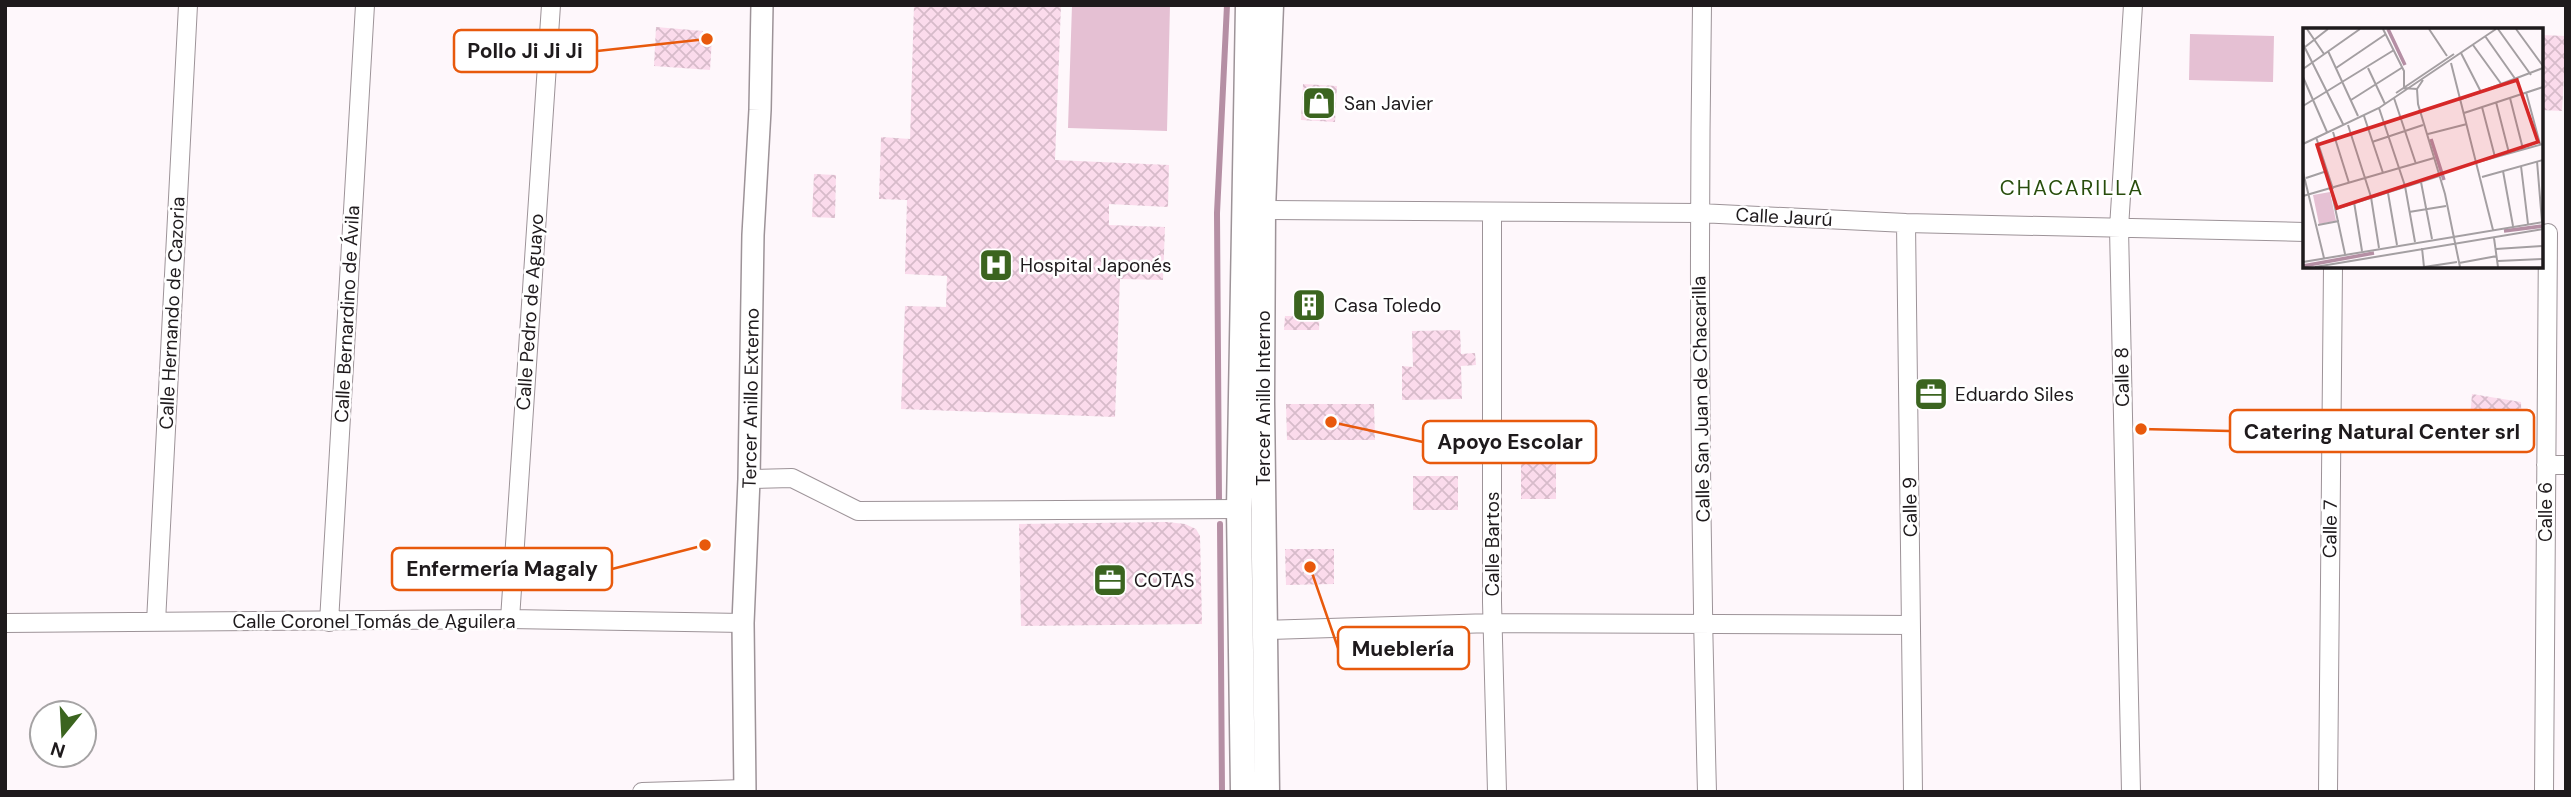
<svg xmlns="http://www.w3.org/2000/svg" width="2571" height="797" font-family="'DM Sans',sans-serif">
<style>
.green{fill:#e5c0d3}
.lines{fill:none;stroke-linecap:round;stroke-linejoin:round}
.stream{stroke:#b58fa4;stroke-width:6}
.building{fill:url(#building-cross-hatch)}
.minor-casing{stroke:#9d9398;stroke-width:20}
.tertiary-casing{stroke:#9d9398;stroke-width:24}
.secondary-casing{stroke:#9d9398;stroke-width:27}
.minor{stroke:#fff;stroke-width:18}
.tertiary{stroke:#fff;stroke-width:21}
.secondary{stroke:#fff;stroke-width:24}
.labels{text-anchor:middle;dominant-baseline:central;stroke-width:5;stroke-linejoin:round;paint-order:stroke}
.poi-label{font-size:19px;fill:#1e1a1c;stroke:#fff;text-anchor:start}
.street-label{font-size:19px;fill:#1e1a1c;stroke:#fff}
.neighbourhood-label{font-size:21px;letter-spacing:2px;fill:#284d0c;stroke:#fff}
.inset-river{fill:none;stroke:#b58fa4;stroke-width:3.5}
.inset-road{fill:none;stroke:#a49fa2;stroke-width:2}
.view{fill:#d62828;fill-opacity:0.15;stroke:#d62828;stroke-width:3.5}
.inset-edge{fill:none;stroke:#1e1a1c;stroke-width:3.5}
.leader{fill:none;stroke:#e8590c;stroke-width:2.5}
.callout-dot{fill:#e8590c;stroke:#fff;stroke-width:2.5}
.callout{fill:#fff;stroke:#e8590c;stroke-width:2.5}
.callout-label{font-size:21px;text-anchor:middle;font-weight:bold;fill:#1e1a1c}
</style>
<defs>
<pattern id="building-cross-hatch" width="8" height="8" patternUnits="userSpaceOnUse" patternTransform="scale(1.75)"><rect width="8" height="8" fill="#fbdbec"/><path d="M0 0l8 8M0 8l8-8" fill="none" stroke="#d7bbca"/></pattern>
</defs>
<rect width="100%" height="100%" fill="#fef7fb"/>
<path class="green" d="M 1072,5 L 1170,5 L 1167,131 L 1068,128 Z
M 2190,34 L 2274,36 L 2273,82 L 2189,80 Z"/>
<g class="lines">
<path class="stream" d="M 1219,499 L 1217,213 L 1227,5
M 1220,524 L 1222,792"/>
</g>
<path class="building" d="M 914,5 L 1061,5 L 1055,160 L 1169,165 L 1168,207 L 1109,204 L 1109,225 L 1165,227 L 1163,280 L 1120,279 L 1115,417 L 901,409 L 905,306 L 946,307 L 947,276 L 905,274 L 907,200 L 879,199 L 881,137 L 910,139 Z
M 656,27 L 703,31 L 702,34 L 710,35 L 712,38 L 710,70 L 654,66 Z
M 2541,35 L 2566,36 L 2562,111 L 2541,110 Z
M 1303,84 L 1337,86 L 1335,122 L 1301,120 Z
M 814,174 L 836,175 L 835,218 L 812,217 Z
M 1298,294 L 1320,295 L 1319,330 L 1284,330 L 1285,316 L 1298,316 Z
M 1460,330 L 1461,354 L 1475,353 L 1476,365 L 1461,366 L 1462,399 L 1402,400 L 1402,366 L 1413,367 L 1412,331 Z
M 2472,394 L 2521,402 L 2522,446 L 2468,442 Z
M 1286,404 L 1374,404 L 1375,440 L 1287,440 Z
M 1521,460 L 1556,460 L 1556,499 L 1521,499 Z
M 1413,476 L 1458,476 L 1458,510 L 1413,510 Z
M 1167,522 L 1185,524 L 1196,529 L 1200,536 L 1202,624 L 1021,626 L 1019,524 Z
M 1285,549 L 1334,549 L 1334,584 L 1286,585 Z"/>
<g class="lines">
<g class="minor-casing">
<path id="minor" d="M 1702,5 C 1698,267 1700,530 1707,792
M 1263,210 L 1699,213 L 1906,223 L 2305,232
M 1492,212 L 1492,602 L 1497,792
M 1906,223 L 1913,792
M 2546,465 L 2566,465
M 749,479 L 792,478 L 858,511 L 1239,509
M 510,619 L 551,5
M 156,622 L 188,5
M 329,622 L 365,5
M 5,623 L 510,619 L 743,623
M 1266,630 L 1492,623 L 1911,625
M 642,792 L 745,789
M 2131,792 L 2119,228 L 2133,5
M 2328,792 L 2333,266
M 2544,792 L 2548,233"/>
</g>
<g class="tertiary-casing">
<g id="tertiary">
<path id="s1" d="M 745,792 L 743,623 L 749,479 L 753,235 L 760,110 L 762,5"/>
</g>
</g>
<g class="secondary-casing">
<path id="secondary" d="M 1243,792 L 1239,509 L 1248,5
M 1267,792 L 1262,402 L 1263,210 L 1271,5"/>
</g>
<use href="#minor" class="minor"/>
<use href="#tertiary" class="tertiary"/>
<use href="#secondary" class="secondary"/>
</g>
<defs>
<g id="shop-square" transform="scale(1.75)"><rect x="-9" y="-9" width="18" height="18" rx="4" fill="#3b641f" stroke="#fff"/><path d="M-5-2.5h2.3a2.7 3.5 0 0 1 5.4 0H5L5.5 6h-11ZM-1.5-2.5h3a1.5 2.3 0 0 0-3 0Z" fill="#fff"/></g>
<g id="hospital-square" transform="scale(1.75)"><rect x="-9" y="-9" width="18" height="18" rx="4" fill="#3b641f" stroke="#fff"/><path d="M-5-5h3v3.5h4V-5h3V5h-3V1.5h-4V5h-3Z" fill="#fff"/></g>
<g id="building-square" transform="scale(1.75)"><rect x="-9" y="-9" width="18" height="18" rx="4" fill="#3b641f" stroke="#fff"/><path d="M-4-6H4V6H1V3H-1V6H-4ZM-2.5-4.3h1.7v1.8h-1.7ZM.8-4.3h1.7v1.8H.8ZM-2.5-1h1.7V.8h-1.7ZM.8-1h1.7V.8H.8Z" fill="#fff"/></g>
<g id="office-square" transform="scale(1.75)"><rect x="-9" y="-9" width="18" height="18" rx="4" fill="#3b641f" stroke="#fff"/><path d="M-6-3h4V-5.5h4V-3h4V5H-6ZM-1-4.5V-3h2v-1.5ZM-6 0V1H6V0Z" fill="#fff"/></g>
</defs>
<g fill-rule="evenodd">
<use href="#shop-square" x="1319" y="103"/>
<use href="#hospital-square" x="996" y="265"/>
<use href="#building-square" x="1309" y="305"/>
<use href="#office-square" x="1931" y="394"/>
<use href="#office-square" x="1110" y="580"/>
</g>
<g class="labels">
<g class="poi-label">
<text x="1344" y="103">San Javier</text>
<text x="1020" y="265">Hospital Japonés</text>
<text x="1334" y="305">Casa Toledo</text>
<text x="1955" y="394">Eduardo Siles</text>
<text x="1134" y="580">COTAS</text>
</g>
<g class="street-label">
<text transform="translate(1784 217) rotate(3)">Calle Jaurú</text>
<text transform="translate(530 312) rotate(-86)">Calle Pedro de Aguayo</text>
<text transform="translate(172 313) rotate(-87)">Calle Hernando de Cazoria</text>
<text transform="translate(347 314) rotate(-87)">Calle Bernardino de Ávila</text>
<text transform="translate(2122 377) rotate(-91)">Calle 8</text>
<text stroke="none"><textPath href="#s1" startOffset="394">Tercer Anillo Externo</textPath></text>
<text transform="translate(1263 398) rotate(-90)">Tercer Anillo Interno</text>
<text transform="translate(1701 399) rotate(-91)">Calle San Juan de Chacarilla</text>
<text transform="translate(1910 507) rotate(-91)">Calle 9</text>
<text transform="translate(2545 512) rotate(-90)">Calle 6</text>
<text transform="translate(2330 529) rotate(-89)">Calle 7</text>
<text transform="translate(1492 544) rotate(-90)">Calle Bartos</text>
<text x="374" y="621">Calle Coronel Tomás de Aguilera</text>
</g>
<g class="neighbourhood-label">
<text x="2072" y="188">CHACARILLA</text>
</g>
</g>
<g transform="translate(2303 28)">
<rect width="240" height="240" fill="#fef7fb"/>
<path d="M 27,164 L 33,193 L 16,196 L 10,167 Z" fill="#e5c0d3"/>
<path class="inset-river" d="M 85,1 L 102,37M 128,111 L 141,152M 201,203 L 240,198M 0,238 L 71,225"/>
<path class="inset-road" d="M 4,1 L 21,26M 80,1 L 101,43 L 101,60 L 114,61M 126,1 L 144,28M 195,1 L 228,47M 213,1 L 240,38M 182,8 L 213,52M 0,16 L 40,96M 170,17 L 199,57M 2,19 L 25,1M 25,23 L 55,88M 158,25 L 178,64M 148,35 L 190,202M 33,40 L 83,6M 65,40 L 82,76M 0,41 L 57,1M 0,49 L 24,104M 120,52 L 114,61 L 115,76 L 142,166 L 157,239M 223,64 L 237,116M 93,65 L 151,26M 91,70 L 113,136M 207,70 L 220,121M 48,72 L 100,39M 156,72 L 240,40M 193,74 L 206,125M 0,78 L 91,22M 179,79 L 192,129M 76,80 L 102,158 L 112,214M 161,85 L 240,59M 61,88 L 80,145M 45,97 L 68,169 L 76,220M 30,104 L 46,155M 125,106 L 164,96M 13,109 L 30,161M 69,114 L 120,97M 0,116 L 76,80 L 193,1M 234,133 L 239,194M 175,134 L 240,116M 218,138 L 225,196M 200,143 L 210,198M 0,144 L 21,230M 179,149 L 240,132M 3,150 L 24,143M 118,154 L 129,211M 28,161 L 42,226M 85,165 L 94,217M 0,168 L 131,130M 51,174 L 59,223M 33,181 L 136,148M 106,184 L 143,178M 15,197 L 36,193M 191,210 L 195,239M 119,220 L 121,239 L 154,234M 193,221 L 240,218M 195,233 L 240,231M 0,234 L 240,194M 156,235 L 194,228M 12,239 L 240,201"/>
<path class="view" d="M 214,52 L 235,114 L 34,180 L 14,117 Z"/>
<rect width="240" height="240" class="inset-edge"/>
</g>
<path class="leader" d="M707 39L597 51M2141 429L2230 431M1331 422L1423 442M705 545L612 569M1310 567L1338 648"/>
<g class="callout-dot">
<circle cx="707" cy="39" r="7"/>
<circle cx="2141" cy="429" r="7"/>
<circle cx="1331" cy="422" r="7"/>
<circle cx="705" cy="545" r="7"/>
<circle cx="1310" cy="567" r="7"/>
</g>
<g class="callout">
<rect x="454" y="30" width="143" height="42" rx="7"/>
<rect x="2230" y="410" width="304" height="42" rx="7"/>
<rect x="1423" y="421" width="173" height="42" rx="7"/>
<rect x="392" y="548" width="220" height="42" rx="7"/>
<rect x="1338" y="627" width="131" height="42" rx="7"/>
</g>
<g class="callout-label">
<text x="525" y="58">Pollo Ji Ji Ji</text>
<text x="2382" y="439">Catering Natural Center srl</text>
<text x="1510" y="449">Apoyo Escolar</text>
<text x="502" y="576">Enfermería Magaly</text>
<text x="1403" y="656">Mueblería</text>
</g>
<rect width="2571" height="797" fill="none" stroke="#1e1a1c" stroke-width="14"/>
<g transform="translate(63 734) rotate(198)"><circle r="33" fill="#ffffff" stroke="#a5a3a4" stroke-width="2"/>
<path d="M0-5L12 26L0 18L-12 26Z" fill="#3b641f"/>
<text y="-10" font-size="19" font-weight="bold" text-anchor="middle" fill="#1e1a1c">N</text>
</g>
</svg>
